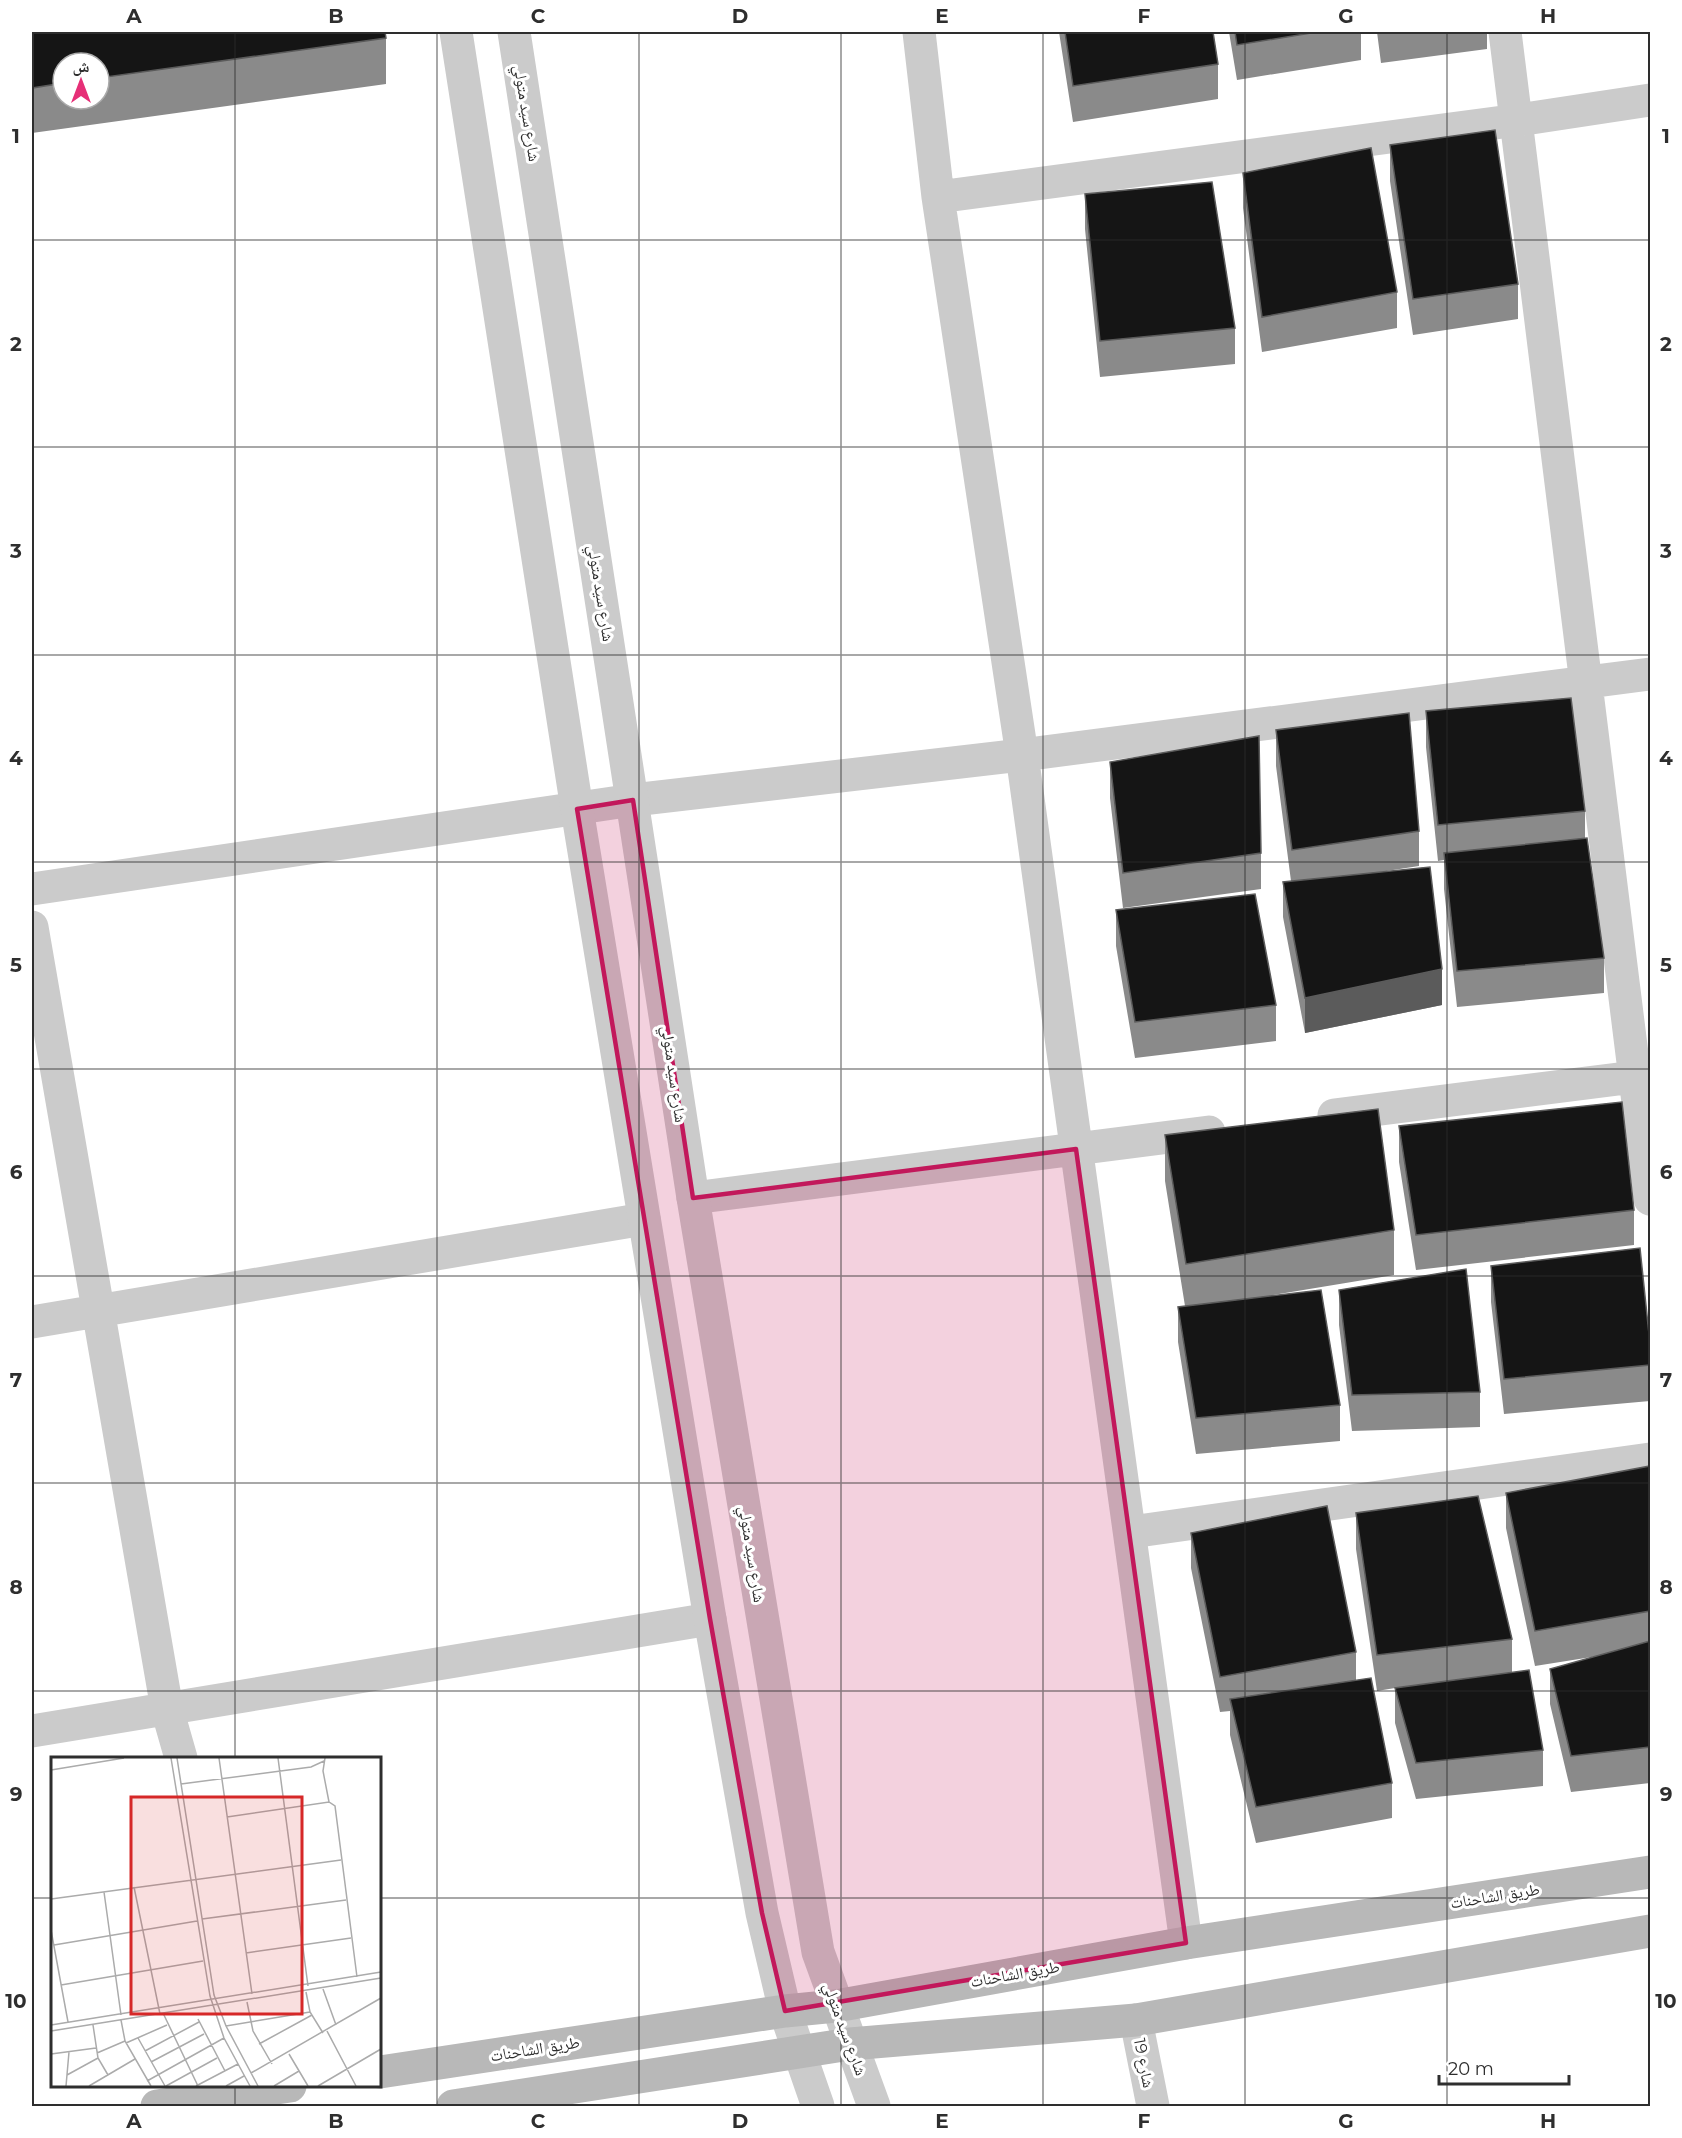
<svg xmlns="http://www.w3.org/2000/svg" width="1682" height="2138" font-family="Montserrat,'Noto Naskh Arabic',sans-serif">
<style>
.lines{fill:none;stroke-linecap:round;stroke-linejoin:round}
.minor{stroke:#cbcbcb;stroke-width:33}
.tertiary{stroke:#cbcbcb;stroke-width:33}
.secondary{stroke:#b8b8b8;stroke-width:33}
.wall{fill:#8a8a8a;fill-rule:evenodd}
.shaded-wall{fill:#5b5b5b}
.building{fill:#151515;stroke:#5b5b5b;stroke-width:1.5}
.marked{fill:#c2185b;fill-opacity:0.2;stroke:#c2185b;stroke-width:4.5;stroke-linejoin:round}
.grid{fill:none;stroke:#2e2e2e;stroke-width:1.5;stroke-opacity:0.55}
.labels{text-anchor:middle;dominant-baseline:central;stroke-width:6;stroke-linejoin:round;paint-order:stroke}
.street-label{font-size:16px;fill:#2e2e2e;stroke:#fff}
.inset-road{fill:none;stroke:#ababab;stroke-width:1.5}
.view{fill:#d62828;fill-opacity:0.15;stroke:#d62828;stroke-width:3}
.inset-edge{fill:none;stroke:#2e2e2e;stroke-width:3}
.neatline{fill:none;stroke:#2e2e2e;stroke-width:2}
.grid-label{font-size:20px;text-anchor:middle;font-weight:bold;fill:#2e2e2e}
</style>
<rect width="100%" height="100%" fill="#fff"/>
<g class="lines">
<path class="minor" d="M 919,32 L 938,197 L 1022,755 L 1186,1943
M 1505,32 L 1650,1199
M 938,197 L 1518,120 L 1650,100
M 32,889 L 633,800 L 1022,755 L 1650,674
M 32,927 L 167,1709 L 181,1758
M 1334,1115 L 1650,1075
M 693,1198 L 1209,1132
M 32,1322 L 644,1219
M 1131,1532 L 1650,1459
M 32,1731 L 710,1619
M 1136,2020 L 1153,2106"/>
<path class="tertiary" d="M 456,32 L 577,809 L 710,1619 L 762,1913 L 785,2011 L 818,2106
M 514,32 L 693,1198 L 818,1952 L 874,2106"/>
<path class="secondary" d="M 380,2072 L 785,2011 L 836,2006 L 1186,1943 L 1650,1872
M 157,2106 L 290,2086
M 453,2106 L 850,2044 L 1136,2020 L 1650,1931"/>
</g>
<path class="wall" d="M 32,32 L 386,38 L 386,84 L 32,133 ZM 63,63 L 99,63 L 99,99 L 63,99 Z
M 1059,32 L 1213,32 L 1218,64 L 1218,99 L 1073,122 Z
M 1229,32 L 1361,32 L 1361,60 L 1237,80 Z
M 1377,32 L 1487,32 L 1487,49 L 1381,63 Z
M 1390,145 L 1518,284 L 1518,319 L 1413,335 L 1390,181 Z
M 1243,173 L 1397,292 L 1397,328 L 1262,352 L 1243,208 Z
M 1085,194 L 1235,328 L 1235,364 L 1100,377 L 1085,229 Z
M 1426,711 L 1585,811 L 1585,838 L 1604,958 L 1604,993 L 1457,1007 L 1444,889 L 1444,860 L 1438,861 L 1426,747 Z
M 1276,730 L 1419,831 L 1419,866 L 1380,872 L 1442,1005 L 1305,1033 L 1283,917 L 1283,882 L 1291,881 L 1276,766 Z
M 1110,762 L 1261,853 L 1261,889 L 1123,908 L 1110,798 Z
M 1116,910 L 1276,1005 L 1276,1041 L 1135,1058 L 1116,946 Z
M 1399,1126 L 1634,1210 L 1634,1245 L 1416,1270 L 1399,1162 Z
M 1165,1135 L 1394,1230 L 1394,1275 L 1273,1295 L 1340,1405 L 1340,1441 L 1196,1454 L 1178,1342 L 1178,1307 L 1185,1306 L 1165,1181 Z
M 1491,1266 L 1650,1344 L 1650,1401 L 1504,1414 L 1491,1302 Z
M 1339,1290 L 1480,1392 L 1480,1427 L 1352,1431 L 1339,1325 Z
M 1650,1466 L 1650,1783 L 1571,1792 L 1550,1704 L 1550,1669 L 1598,1656 L 1535,1666 L 1506,1528 L 1506,1493 Z
M 1356,1513 L 1512,1639 L 1512,1673 L 1543,1750 L 1543,1786 L 1416,1799 L 1395,1723 L 1395,1688 L 1377,1691 L 1356,1549 Z
M 1191,1533 L 1356,1652 L 1356,1681 L 1392,1783 L 1392,1818 L 1256,1843 L 1230,1735 L 1230,1711 L 1220,1712 L 1191,1568 Z"/>
<path class="shaded-wall" d="M 1442,969 L 1442,1005 L 1305,1033 L 1305,998 Z"/>
<path class="building" d="M 32,32 L 385,32 L 386,38 L 99,78 L 99,63 L 63,63 L 63,83 L 32,88 Z
M 1065,32 L 1213,32 L 1218,64 L 1073,86 Z
M 1235,32 L 1317,32 L 1237,45 Z
M 1495,130 L 1518,284 L 1413,299 L 1390,145 Z
M 1371,148 L 1397,292 L 1262,317 L 1243,173 Z
M 1212,182 L 1235,328 L 1100,341 L 1085,194 Z
M 1571,698 L 1585,811 L 1438,825 L 1426,711 Z
M 1409,713 L 1419,831 L 1292,850 L 1276,730 Z
M 1259,736 L 1261,853 L 1123,873 L 1110,762 Z
M 1587,838 L 1604,958 L 1457,971 L 1444,853 Z
M 1430,867 L 1442,969 L 1305,998 L 1283,882 Z
M 1255,894 L 1276,1005 L 1135,1022 L 1116,910 Z
M 1622,1102 L 1634,1210 L 1416,1235 L 1399,1126 Z
M 1378,1109 L 1394,1230 L 1186,1264 L 1165,1135 Z
M 1640,1248 L 1650,1344 L 1650,1365 L 1504,1379 L 1491,1266 Z
M 1466,1269 L 1480,1392 L 1352,1395 L 1339,1290 Z
M 1321,1290 L 1340,1405 L 1196,1418 L 1178,1307 Z
M 1650,1466 L 1650,1611 L 1535,1631 L 1506,1493 Z
M 1478,1496 L 1512,1639 L 1377,1655 L 1356,1513 Z
M 1327,1506 L 1356,1652 L 1220,1677 L 1191,1533 Z
M 1650,1641 L 1650,1747 L 1571,1756 L 1550,1669 Z
M 1529,1670 L 1543,1750 L 1416,1763 L 1395,1688 Z
M 1371,1678 L 1392,1783 L 1256,1807 L 1230,1699 Z"/>
<path class="marked" d="M 633,800 L 693,1198 L 1076,1149 L 1186,1943 L 785,2011 L 762,1913 L 710,1619 L 577,809 Z"/>
<path class="grid" d="M 235,32 L 235,1758M 437,32 L 437,2106M 639,32 L 639,2106M 841,32 L 841,2106M 1043,32 L 1043,2106M 1245,32 L 1245,2106M 1447,32 L 1447,2106M 32,240 L 1650,240M 32,447 L 1650,447M 32,655 L 1650,655M 32,862 L 1650,862M 32,1069 L 1650,1069M 32,1276 L 1650,1276M 32,1483 L 1650,1483M 32,1691 L 1650,1691M 32,1898 L 52,1898M 380,1898 L 1650,1898M 235,2086 L 235,2106"/>
<g class="labels">
<g class="street-label">
<text transform="translate(527 113) rotate(81)">شارع سيد متولي</text>
<text transform="translate(601 593) rotate(81)">شارع سيد متولي</text>
<text transform="translate(674 1074) rotate(82)">شارع سيد متولي</text>
<text transform="translate(752 1554) rotate(81)">شارع سيد متولي</text>
<text transform="translate(1495 1896) rotate(-9)">طريق الشاحنات</text>
<text transform="translate(1015 1974) rotate(-10)">طريق الشاحنات</text>
<text transform="translate(845 2029) rotate(70)">شارع سيد متولي</text>
<text transform="translate(535 2049) rotate(-9)">طريق الشاحنات</text>
<text transform="translate(1144 2063) rotate(79)">شارع 19</text>
</g>
</g>
<g transform="translate(51 1757)">
<rect width="330" height="330" fill="#fff"/>
<path class="inset-road" d="M 120,1 L 159,239 L 173,281 L 199,329M 126,1 L 163,238 L 175,269 L 207,329M 168,1 L 201,237M 227,1 L 257,229M 274,1 L 272,14 L 278,45M 0,13 L 73,1M 130,27 L 260,10 L 273,4M 176,60 L 278,45 L 284,49 L 306,220M 83,130 L 109,257M 53,135 L 70,258M 0,142 L 290,103M 151,162 L 295,143M 0,173 L 17,265M 3,188 L 146,164M 195,196 L 300,181M 10,228 L 152,204M 272,232 L 285,268M 255,235 L 259,255 L 272,276M 196,245 L 202,274 L 221,307M 112,256 L 147,329M 147,262 L 174,314M 70,263 L 74,284 L 100,329M 0,268 L 330,215M 42,268 L 47,301 L 57,318M 175,269 L 259,255M 0,274 L 330,221M 276,274 L 305,329M 87,281 L 114,329M 75,286 L 116,268M 208,287 L 261,258M 94,294 L 148,265M 46,296 L 74,284M 0,297 L 45,291M 238,297 L 257,329M 100,305 L 153,277M 200,316 L 330,241M 16,318 L 47,301M 96,324 L 173,281M 15,329 L 18,295M 38,329 L 84,302M 115,329 L 166,301M 145,329 L 187,307M 175,329 L 193,319M 223,329 L 248,314M 267,329 L 330,292"/>
<path class="view" d="M 80,40 L 251,40 L 251,257 L 80,257 Z"/>
<rect width="330" height="330" class="inset-edge"/>
</g>
<rect width="1682" height="2138" fill="none" stroke="#ffffff" stroke-width="66"/>
<g transform="translate(81 81)"><circle r="28" fill="#ffffff" stroke="#ababab" stroke-width="1.5"/>
<path d="M0-4.5L10 22L0 15L-10 22Z" fill="#e62f77"/>
<text y="-9" font-size="16" font-weight="bold" text-anchor="middle" fill="#2e2e2e">ش</text>
</g>
<path d="M1439 2075v9h130v-9" fill="none" stroke="#2e2e2e" stroke-width="3"/>
<text x="1448" y="2075" font-size="18" fill="#2e2e2e" stroke="#ffffff" stroke-width="4.5" paint-order="stroke">20 m</text>
<rect x="33" y="33" width="1616" height="2072" class="neatline"/>
<g class="grid-label">
<text x="134" y="23">A</text>
<text x="336" y="23">B</text>
<text x="538" y="23">C</text>
<text x="740" y="23">D</text>
<text x="942" y="23">E</text>
<text x="1144" y="23">F</text>
<text x="1346" y="23">G</text>
<text x="1548" y="23">H</text>
<text x="16" y="143">1</text>
<text x="1666" y="143">1</text>
<text x="16" y="351">2</text>
<text x="1666" y="351">2</text>
<text x="16" y="558">3</text>
<text x="1666" y="558">3</text>
<text x="16" y="765">4</text>
<text x="1666" y="765">4</text>
<text x="16" y="972">5</text>
<text x="1666" y="972">5</text>
<text x="16" y="1179">6</text>
<text x="1666" y="1179">6</text>
<text x="16" y="1387">7</text>
<text x="1666" y="1387">7</text>
<text x="16" y="1594">8</text>
<text x="1666" y="1594">8</text>
<text x="16" y="1801">9</text>
<text x="1666" y="1801">9</text>
<text x="16" y="2008">10</text>
<text x="1666" y="2008">10</text>
<text x="134" y="2128">A</text>
<text x="336" y="2128">B</text>
<text x="538" y="2128">C</text>
<text x="740" y="2128">D</text>
<text x="942" y="2128">E</text>
<text x="1144" y="2128">F</text>
<text x="1346" y="2128">G</text>
<text x="1548" y="2128">H</text>
</g>
</svg>
